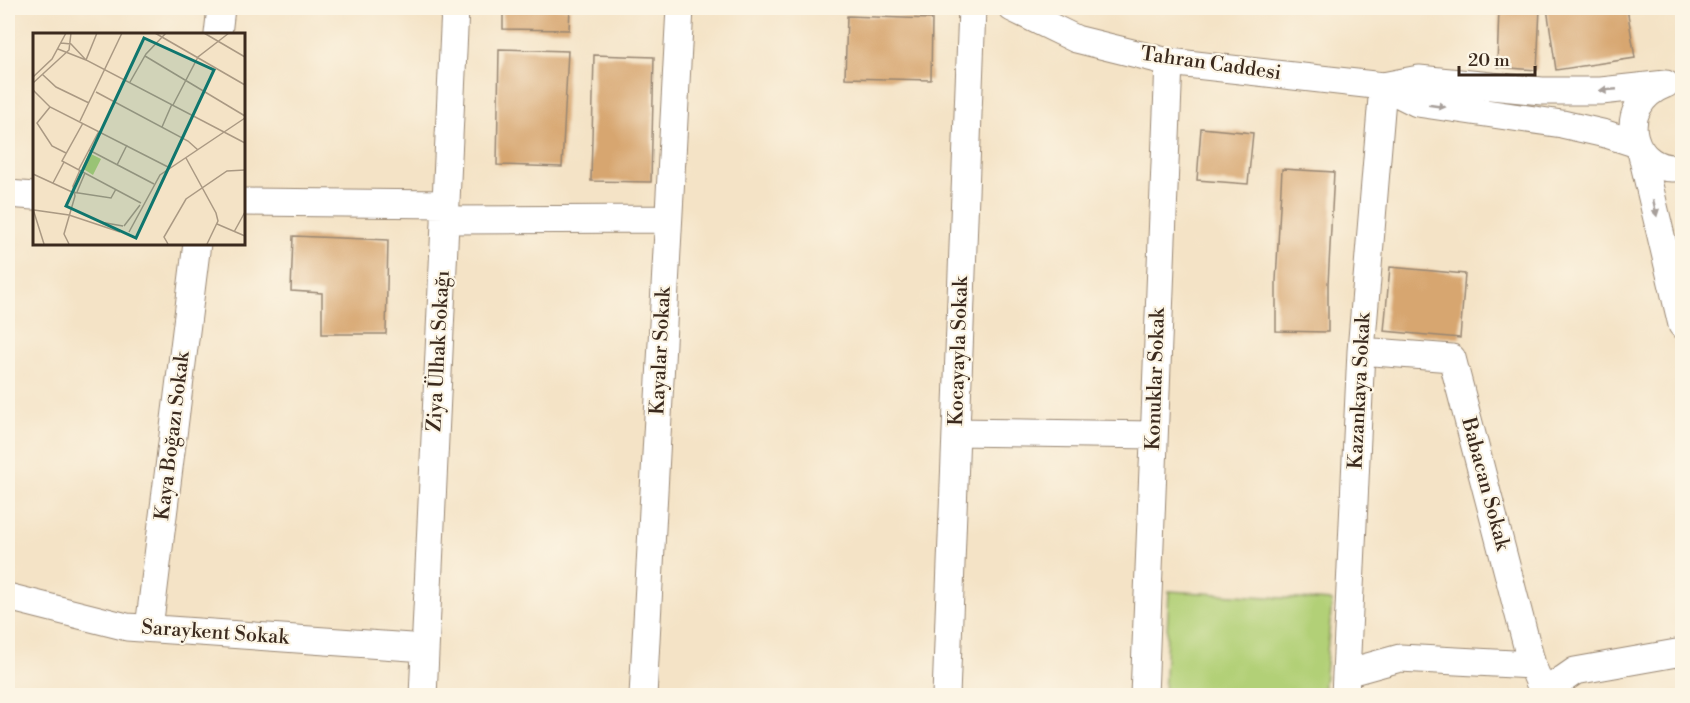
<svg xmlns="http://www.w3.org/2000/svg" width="1690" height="703" font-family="'Libre Bodoni',serif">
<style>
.green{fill:#b2d077;stroke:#767d4a;stroke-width:1.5}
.building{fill:#d7a66f}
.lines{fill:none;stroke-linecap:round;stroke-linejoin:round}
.minor-casing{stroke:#988672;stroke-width:29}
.minor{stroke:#fff;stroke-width:27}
.oneway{fill:#a79f9a}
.labels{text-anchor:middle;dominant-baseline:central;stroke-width:4.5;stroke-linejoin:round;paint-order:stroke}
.street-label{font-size:20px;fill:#3b2a1e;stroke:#fcf5e5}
.inset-road{fill:none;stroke:#aa9983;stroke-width:1.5}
.view{fill:#0f766e;fill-opacity:0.15;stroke:#0f766e;stroke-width:3}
.inset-edge{fill:none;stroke:#3b2a1e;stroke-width:3}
</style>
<rect width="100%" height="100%" fill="#fcf5e5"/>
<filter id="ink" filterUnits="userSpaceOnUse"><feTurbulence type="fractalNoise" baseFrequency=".0167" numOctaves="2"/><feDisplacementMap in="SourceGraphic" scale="12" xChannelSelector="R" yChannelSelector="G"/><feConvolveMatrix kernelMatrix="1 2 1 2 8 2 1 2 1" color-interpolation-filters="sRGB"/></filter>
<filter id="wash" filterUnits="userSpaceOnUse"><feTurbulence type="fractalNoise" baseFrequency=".008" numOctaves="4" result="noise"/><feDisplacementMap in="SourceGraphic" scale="24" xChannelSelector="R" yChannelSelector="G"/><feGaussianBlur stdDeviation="1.35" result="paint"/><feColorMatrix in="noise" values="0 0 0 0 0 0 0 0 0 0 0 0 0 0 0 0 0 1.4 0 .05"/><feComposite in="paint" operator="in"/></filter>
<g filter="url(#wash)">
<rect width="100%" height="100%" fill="#f4e3c6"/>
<path class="green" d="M 1169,591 L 1332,601 L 1323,695 L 1164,695 Z"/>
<g id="blocks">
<path class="building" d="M 503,8 L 570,8 L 569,30 L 503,29 Z
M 1499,8 L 1540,8 L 1537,70 L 1497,67 Z
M 1547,8 L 1627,8 L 1635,58 L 1556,70 Z
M 847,16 L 932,19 L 931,80 L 845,78 Z
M 499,49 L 568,51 L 562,167 L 497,165 Z
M 594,55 L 654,57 L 651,182 L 591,181 Z
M 1201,128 L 1253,133 L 1248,184 L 1197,180 Z
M 1282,169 L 1334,172 L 1328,284 L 1328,332 L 1276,331 L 1276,281 Z
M 293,236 L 388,240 L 386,334 L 322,334 L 322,293 L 291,291 Z
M 1390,267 L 1465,274 L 1460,338 L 1384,331 Z"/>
</g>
</g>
<g filter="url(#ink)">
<use href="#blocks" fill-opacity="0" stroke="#988672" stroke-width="1.5"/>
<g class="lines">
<g class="minor-casing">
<path id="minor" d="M 1012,8 L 1076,39 L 1169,62 L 1383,86 L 1419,79 L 1542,91 L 1601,91 L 1666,84
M 218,34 L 221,8
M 1666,84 C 1609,106 1634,177 1682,167
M 1383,86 L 1417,103 L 1562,124 L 1606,134 L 1637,144
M 1641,151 L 1682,325
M 8,194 L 34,196
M 243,202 L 445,204
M 445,220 L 668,219
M 1361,351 L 1452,358 L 1532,665 L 1545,696
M 956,432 L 1154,435
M 8,597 L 127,627 L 425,648
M 149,628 L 197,243
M 1346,673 L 1400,658 L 1532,665
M 423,696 L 455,8
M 643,696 L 680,8
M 946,696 L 972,8
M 1144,696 L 1169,62
M 1345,696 L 1361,351 L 1383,86
M 1539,696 L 1575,671 L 1682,652"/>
</g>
<use href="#minor" class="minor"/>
</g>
<defs><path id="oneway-solid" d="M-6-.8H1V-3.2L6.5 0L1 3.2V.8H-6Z" transform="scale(1.5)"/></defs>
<g class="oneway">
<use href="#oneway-solid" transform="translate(1608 90) rotate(175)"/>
<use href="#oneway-solid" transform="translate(1437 106) rotate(8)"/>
<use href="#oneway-solid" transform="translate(1655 208) rotate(77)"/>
</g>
</g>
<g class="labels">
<g class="street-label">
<text transform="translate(1211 64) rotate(8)">Tahran Caddesi</text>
<text transform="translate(439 351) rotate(-87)">Ziya Ülhak Sokağı</text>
<text transform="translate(661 351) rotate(-87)">Kayalar Sokak</text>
<text transform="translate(959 351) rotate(-88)">Kocayayla Sokak</text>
<text transform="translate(1156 379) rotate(-88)">Konuklar Sokak</text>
<text transform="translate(1360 391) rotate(-87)">Kazankaya Sokak</text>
<text transform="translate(173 436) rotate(-83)">Kaya Boğazı Sokak</text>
<text transform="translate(1485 484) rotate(75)">Babacan Sokak</text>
<text transform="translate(215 633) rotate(4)">Saraykent Sokak</text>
</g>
</g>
<g transform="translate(33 33)">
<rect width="212" height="212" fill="#f4e3c6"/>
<path d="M 56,120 L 68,126 L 60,142 L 49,135 Z" fill="#b2d077"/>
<path class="inset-road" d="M 122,0 L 212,52M 171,0 L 212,24M 28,10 L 38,11 L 53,27 L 212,110M 25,16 L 53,27 L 64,0M 112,23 L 212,83M 9,41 L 23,54 L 56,70M 0,44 L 19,26 L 33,0M 97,49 L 113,21 L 133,0M 0,50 L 36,17 L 38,0M 0,57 L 17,74 L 137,135M 63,59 L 155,108 L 165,117M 140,72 L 165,24 L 196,0M 17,74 L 4,90 L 19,113 L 33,120M 47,88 L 89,0M 50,90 L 29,128 L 108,170M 129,94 L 139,71M 56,117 L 121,151M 153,125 L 183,180 L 185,188 L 174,211M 84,132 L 94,112M 46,136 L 66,98M 0,141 L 39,159 L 78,165 L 83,156M 20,150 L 31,129M 44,159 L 52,140M 0,176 L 11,211M 1,177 L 36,182 L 87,199M 67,189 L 90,193M 184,191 L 212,203M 91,193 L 107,172M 96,199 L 127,142 L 212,85M 201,199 L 212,179M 36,211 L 31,201 L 42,163 L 40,153 L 47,137M 135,211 L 131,204 L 153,166 L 194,138 L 212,137"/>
<path class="view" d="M 111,5 L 181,37 L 103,205 L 33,173 Z"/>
<rect width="212" height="212" class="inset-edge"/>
</g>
<rect width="1690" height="703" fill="none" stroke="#fcf5e5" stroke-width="30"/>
<path d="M1459 66v9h76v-9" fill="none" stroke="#3b2a1e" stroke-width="3"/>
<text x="1468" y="66" font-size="18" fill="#3b2a1e" stroke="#fcf5e5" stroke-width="4.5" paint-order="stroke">20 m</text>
</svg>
